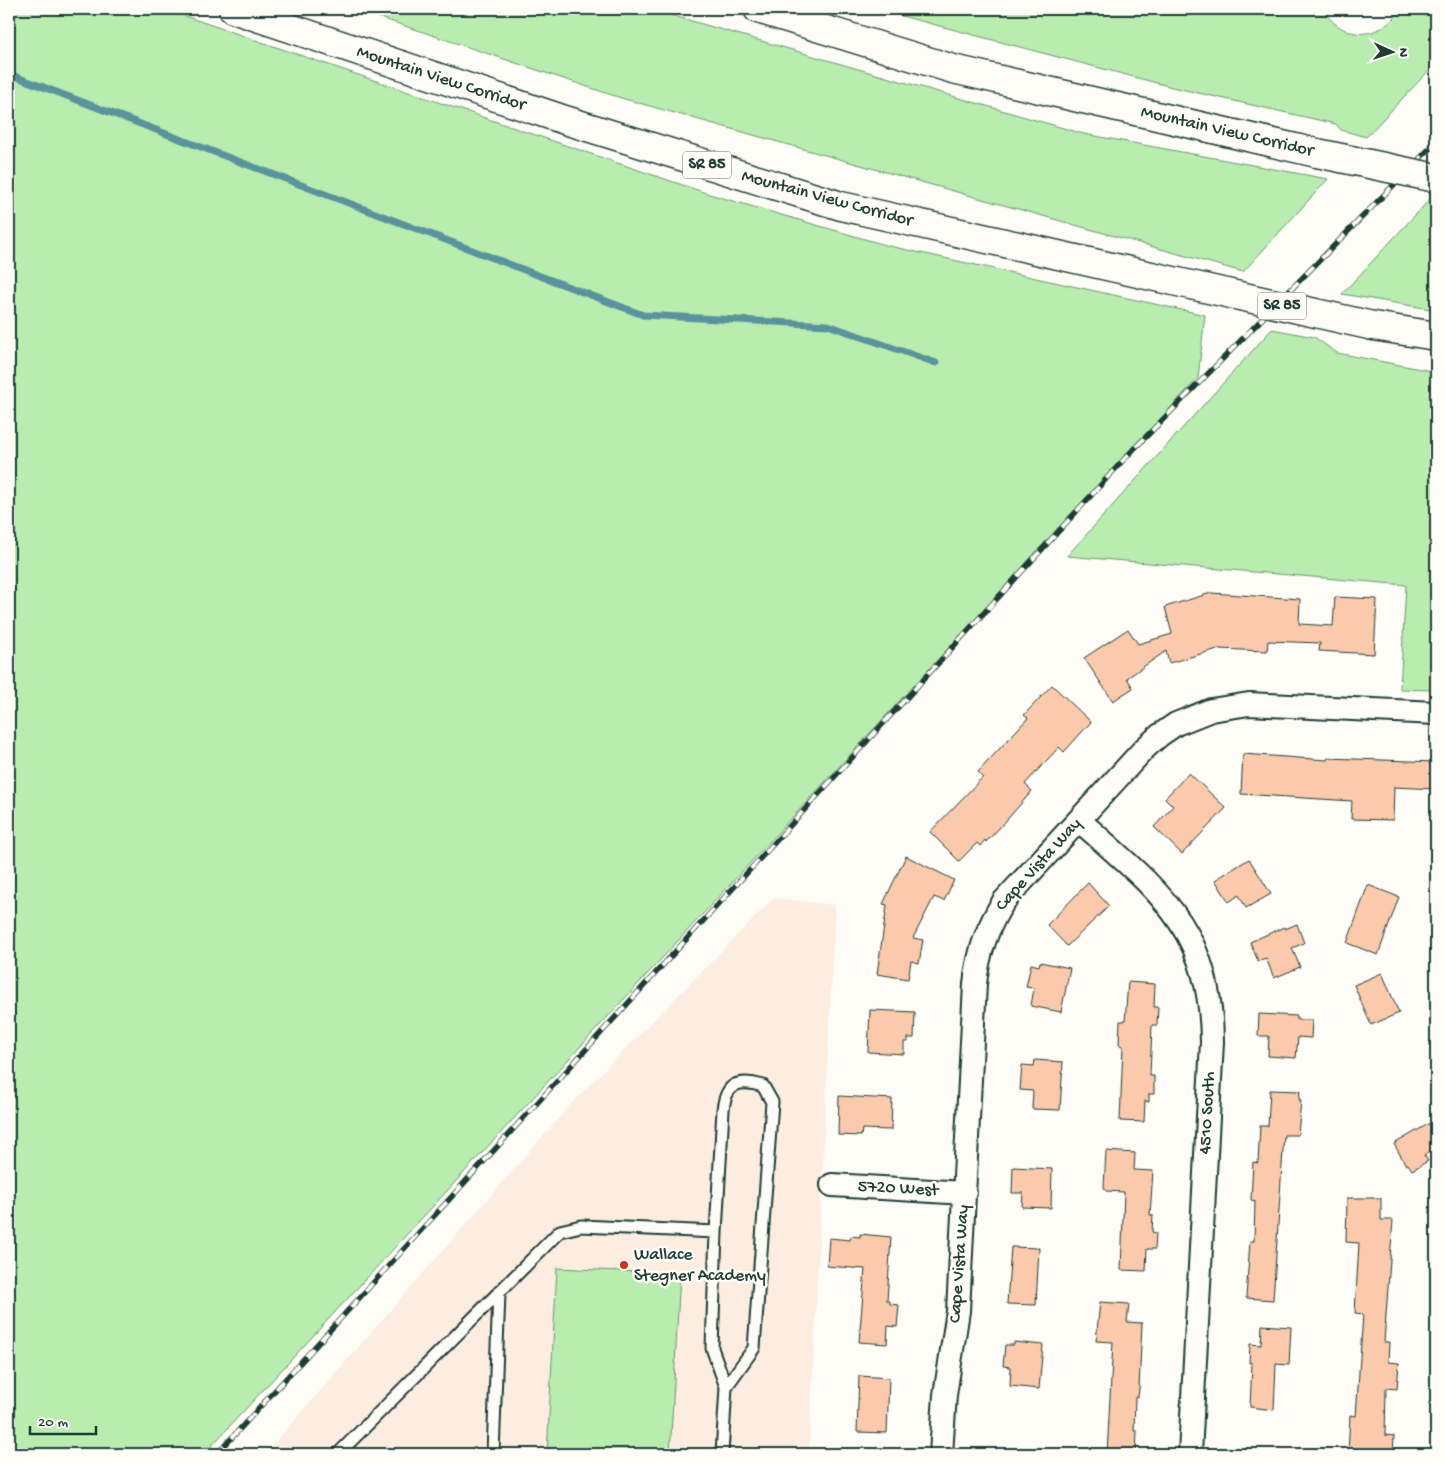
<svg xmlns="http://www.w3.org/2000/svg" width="1445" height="1463" font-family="'Gochi Hand',sans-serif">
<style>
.built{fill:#fcede0}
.green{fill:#b8edaf;stroke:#6c9572}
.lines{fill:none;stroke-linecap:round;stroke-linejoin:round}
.stream{stroke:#5a939c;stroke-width:7}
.building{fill:#fbc9ab;stroke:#1f3d34}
.service-casing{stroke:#1f3d34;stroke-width:15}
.minor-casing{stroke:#1f3d34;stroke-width:26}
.trunk-casing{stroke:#1f3d34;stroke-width:31}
.service{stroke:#fdfcf7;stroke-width:11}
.minor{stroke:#fdfcf7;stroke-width:22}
.trunk{stroke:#fdfcf7;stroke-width:28}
.rail-casing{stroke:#1f3d34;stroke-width:5.5}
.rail{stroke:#fdfcf7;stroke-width:4;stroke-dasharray:11;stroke-linecap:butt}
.trunk-bridge-casing{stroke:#1f3d34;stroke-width:31;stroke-linecap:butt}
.trunk-bridge{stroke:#fdfcf7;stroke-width:28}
.poi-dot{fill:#c8321e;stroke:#fdfcf7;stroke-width:2}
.labels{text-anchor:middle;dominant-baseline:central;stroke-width:5;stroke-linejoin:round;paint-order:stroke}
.shield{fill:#fdfcf7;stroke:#62766e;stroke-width:1}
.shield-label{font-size:16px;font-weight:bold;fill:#1f3d34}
.street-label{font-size:18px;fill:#1f3d34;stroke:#fdfcf7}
.poi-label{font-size:18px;fill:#1f3d34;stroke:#fdfcf7;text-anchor:start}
</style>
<rect width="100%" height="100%" fill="#fdfcf7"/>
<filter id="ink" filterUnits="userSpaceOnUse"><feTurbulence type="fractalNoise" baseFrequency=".02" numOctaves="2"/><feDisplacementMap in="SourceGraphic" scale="10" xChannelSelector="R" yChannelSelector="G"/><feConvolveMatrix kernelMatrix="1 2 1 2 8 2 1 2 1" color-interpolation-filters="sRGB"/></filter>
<g filter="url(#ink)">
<path class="built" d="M 774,898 L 835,905 L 809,1454 L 265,1454 L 572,1103 Z"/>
<path class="green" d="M 9,9 L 164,9 L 709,194 L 889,246 L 1205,315 L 1198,378 L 204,1454 L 11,1454 L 9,1417 Z
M 354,9 L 650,9 L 1084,134 L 1328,179 L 1243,272 L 621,98 Z
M 875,9 L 1323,9 C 1343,43 1381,40 1401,9 L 1436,9 L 1436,63 L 1366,137 L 1341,130 L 1336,124 L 1172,87 Z
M 1431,198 L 1436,199 L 1436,310 L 1342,294 Z
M 1272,329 L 1314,337 L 1337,353 L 1436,372 L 1436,690 L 1400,689 L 1406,585 L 1067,556 Z
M 557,1268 L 680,1274 L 670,1454 L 547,1454 Z"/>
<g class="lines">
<path class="stream" d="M 9,74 L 643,315 L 828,325 L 936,363"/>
</g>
<path class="building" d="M 1211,593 L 1300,599 L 1299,624 L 1333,626 L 1335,597 L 1377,599 L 1374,654 L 1319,651 L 1320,643 L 1268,641 L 1267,651 L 1218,649 L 1169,663 L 1166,651 L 1127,678 L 1133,688 L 1113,701 L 1084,658 L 1128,629 L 1138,644 L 1172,634 L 1165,607 Z
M 1052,685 L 1091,722 L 1064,752 L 1059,747 L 1025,784 L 1032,791 L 1004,823 L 986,842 L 985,840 L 980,846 L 977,843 L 959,861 L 930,832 L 983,777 L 978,772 L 1028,718 L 1024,715 Z
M 1243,754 L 1327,760 L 1328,758 L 1436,762 L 1436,789 L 1394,787 L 1393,820 L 1351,819 L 1352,801 L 1241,794 Z
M 1189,773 L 1226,808 L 1182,854 L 1154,827 L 1173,806 L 1165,798 Z
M 906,856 L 954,880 L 944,901 L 934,897 L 913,938 L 923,940 L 919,963 L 911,961 L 908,979 L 877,974 L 887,905 L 883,904 Z
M 1249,859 L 1271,894 L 1246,908 L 1239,895 L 1229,902 L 1215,880 Z
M 1088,883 L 1109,906 L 1067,946 L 1047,925 Z
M 1368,885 L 1399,897 L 1378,955 L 1347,943 Z
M 1297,924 L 1304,943 L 1292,948 L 1300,967 L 1274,978 L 1266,958 L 1258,961 L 1250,942 L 1284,927 L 1285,929 Z
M 1040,962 L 1070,968 L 1061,1012 L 1031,1006 L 1034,988 L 1026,987 L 1031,964 L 1039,966 Z
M 1382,973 L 1399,1013 L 1371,1025 L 1354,985 Z
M 1128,982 L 1155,984 L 1154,1007 L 1158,1007 L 1157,1025 L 1152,1025 L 1150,1076 L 1154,1076 L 1154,1094 L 1149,1094 L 1149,1102 L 1145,1101 L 1144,1122 L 1120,1121 L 1123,1046 L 1119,1045 L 1120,1021 L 1125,1021 Z
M 870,1010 L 915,1012 L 914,1038 L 908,1038 L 908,1042 L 904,1042 L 904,1054 L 868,1052 Z
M 1259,1014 L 1297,1016 L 1297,1020 L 1312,1020 L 1311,1038 L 1298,1037 L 1296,1058 L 1268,1056 L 1269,1036 L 1258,1036 Z
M 1035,1060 L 1063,1062 L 1060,1110 L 1032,1109 L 1033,1091 L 1020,1090 L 1022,1065 L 1034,1066 Z
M 1270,1090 L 1300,1091 L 1299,1100 L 1301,1100 L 1298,1135 L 1284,1135 L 1273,1300 L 1246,1298 L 1250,1241 L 1254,1241 L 1255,1201 L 1251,1200 L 1253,1162 L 1258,1163 L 1260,1126 L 1268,1126 Z
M 839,1096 L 892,1099 L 891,1130 L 862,1129 L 861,1136 L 838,1135 Z
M 1430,1123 L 1436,1135 L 1436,1148 L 1424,1155 L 1428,1161 L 1412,1170 L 1408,1164 L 1406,1165 L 1394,1144 Z
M 1106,1151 L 1135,1153 L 1134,1170 L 1153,1171 L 1150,1215 L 1153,1215 L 1152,1232 L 1156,1233 L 1155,1249 L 1147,1249 L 1146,1271 L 1121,1270 L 1124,1192 L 1106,1191 L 1104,1187 Z
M 1013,1167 L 1052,1169 L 1051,1208 L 1022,1207 L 1023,1193 L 1012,1193 Z
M 1347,1198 L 1381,1198 L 1381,1220 L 1393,1220 L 1384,1342 L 1389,1342 L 1388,1362 L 1399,1363 L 1397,1389 L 1386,1388 L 1385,1435 L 1394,1436 L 1393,1454 L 1348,1454 L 1350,1415 L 1356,1416 L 1363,1314 L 1355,1313 L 1359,1243 L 1346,1242 Z
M 860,1234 L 891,1237 L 887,1301 L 890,1301 L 890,1304 L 899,1305 L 897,1327 L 888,1326 L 887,1344 L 859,1342 L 865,1269 L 827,1266 L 829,1238 L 850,1240 L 851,1236 L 860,1237 Z
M 1011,1247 L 1039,1248 L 1036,1305 L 1007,1304 Z
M 1100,1302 L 1129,1304 L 1127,1322 L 1142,1323 L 1139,1389 L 1138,1397 L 1135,1397 L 1134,1431 L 1137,1431 L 1136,1454 L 1107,1454 L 1113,1342 L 1096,1341 Z
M 1262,1325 L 1291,1327 L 1289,1365 L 1276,1364 L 1274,1410 L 1250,1407 L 1252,1363 L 1249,1363 L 1250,1344 L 1261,1345 Z
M 1014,1342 L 1043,1345 L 1039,1389 L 1010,1386 L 1011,1367 L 1003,1366 L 1005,1345 L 1014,1345 Z
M 859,1376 L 889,1378 L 887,1433 L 857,1432 Z"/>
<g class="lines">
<g class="service-casing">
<path id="service" d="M 338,1454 L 560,1231 L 581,1226 L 716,1232
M 493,1454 L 499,1293
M 722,1454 L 726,1387 L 712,1348 L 716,1232 L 723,1110 C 726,1082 739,1079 763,1086 L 772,1102 L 754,1348 L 726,1387"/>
</g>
<g class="minor-casing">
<path id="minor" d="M 1079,820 C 1158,891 1211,927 1212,1042 L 1190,1454
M 832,1185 L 965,1193
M 941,1454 L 945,1395 L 958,1311 L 975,984 C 978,953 987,927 1004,901 L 1145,748 L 1160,735 L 1176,724 L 1211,710 L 1249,704 L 1436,713"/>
</g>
<g class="trunk-casing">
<path id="trunk" d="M 233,9 L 565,120 L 841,206 L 1191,285
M 758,9 L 953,69 L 1317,153
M 1373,326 L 1436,336"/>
</g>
<use href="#service" class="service"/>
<use href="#minor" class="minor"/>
<use href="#trunk" class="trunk"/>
<g class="rail-casing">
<path id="rail" d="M 217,1454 L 1128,455 L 1436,142"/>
</g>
<use href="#rail" class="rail"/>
<g class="trunk-bridge-casing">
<path id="trunk-bridge" d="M 1317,153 L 1436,178
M 1191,285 L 1373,326"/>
</g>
<use href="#trunk-bridge" class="trunk-bridge"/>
</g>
</g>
<circle class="poi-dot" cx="624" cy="1265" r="5"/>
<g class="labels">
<g class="shield">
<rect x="683" y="151.5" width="48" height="27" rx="4"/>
<rect x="1258" y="292.5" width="48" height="27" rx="4"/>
</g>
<g class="shield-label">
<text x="707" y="165">SR 85</text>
<text x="1282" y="306">SR 85</text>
</g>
<g class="street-label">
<text transform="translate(441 79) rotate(18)">Mountain View Corridor</text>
<text transform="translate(1227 132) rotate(13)">Mountain View Corridor</text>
<text transform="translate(827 199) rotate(15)">Mountain View Corridor</text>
<text transform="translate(1039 865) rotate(-48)">Cape Vista Way</text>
<text transform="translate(1208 1113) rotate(-87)">4510 South</text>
<text transform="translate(898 1189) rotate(3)">5720 West</text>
<text transform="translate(960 1264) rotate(-86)">Cape Vista Way</text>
</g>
<g class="poi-label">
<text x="634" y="1255">Wallace<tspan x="634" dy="21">Stegner Academy</tspan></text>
</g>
</g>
<rect width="1445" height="1463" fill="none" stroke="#fdfcf7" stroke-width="30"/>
<rect x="15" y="15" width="1415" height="1433" fill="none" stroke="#1f3d34" stroke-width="2" filter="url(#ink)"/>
<g transform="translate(1392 52) rotate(93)" stroke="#fdfcf7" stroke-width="4" paint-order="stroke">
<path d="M0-4L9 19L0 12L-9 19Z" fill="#1f3d34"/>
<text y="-8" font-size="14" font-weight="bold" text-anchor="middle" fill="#1f3d34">N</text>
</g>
<path d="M30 1426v8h66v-8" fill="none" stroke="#1f3d34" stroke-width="2.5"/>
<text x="38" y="1426" font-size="15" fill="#1f3d34" stroke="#fdfcf7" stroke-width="4" paint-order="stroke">20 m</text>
</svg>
